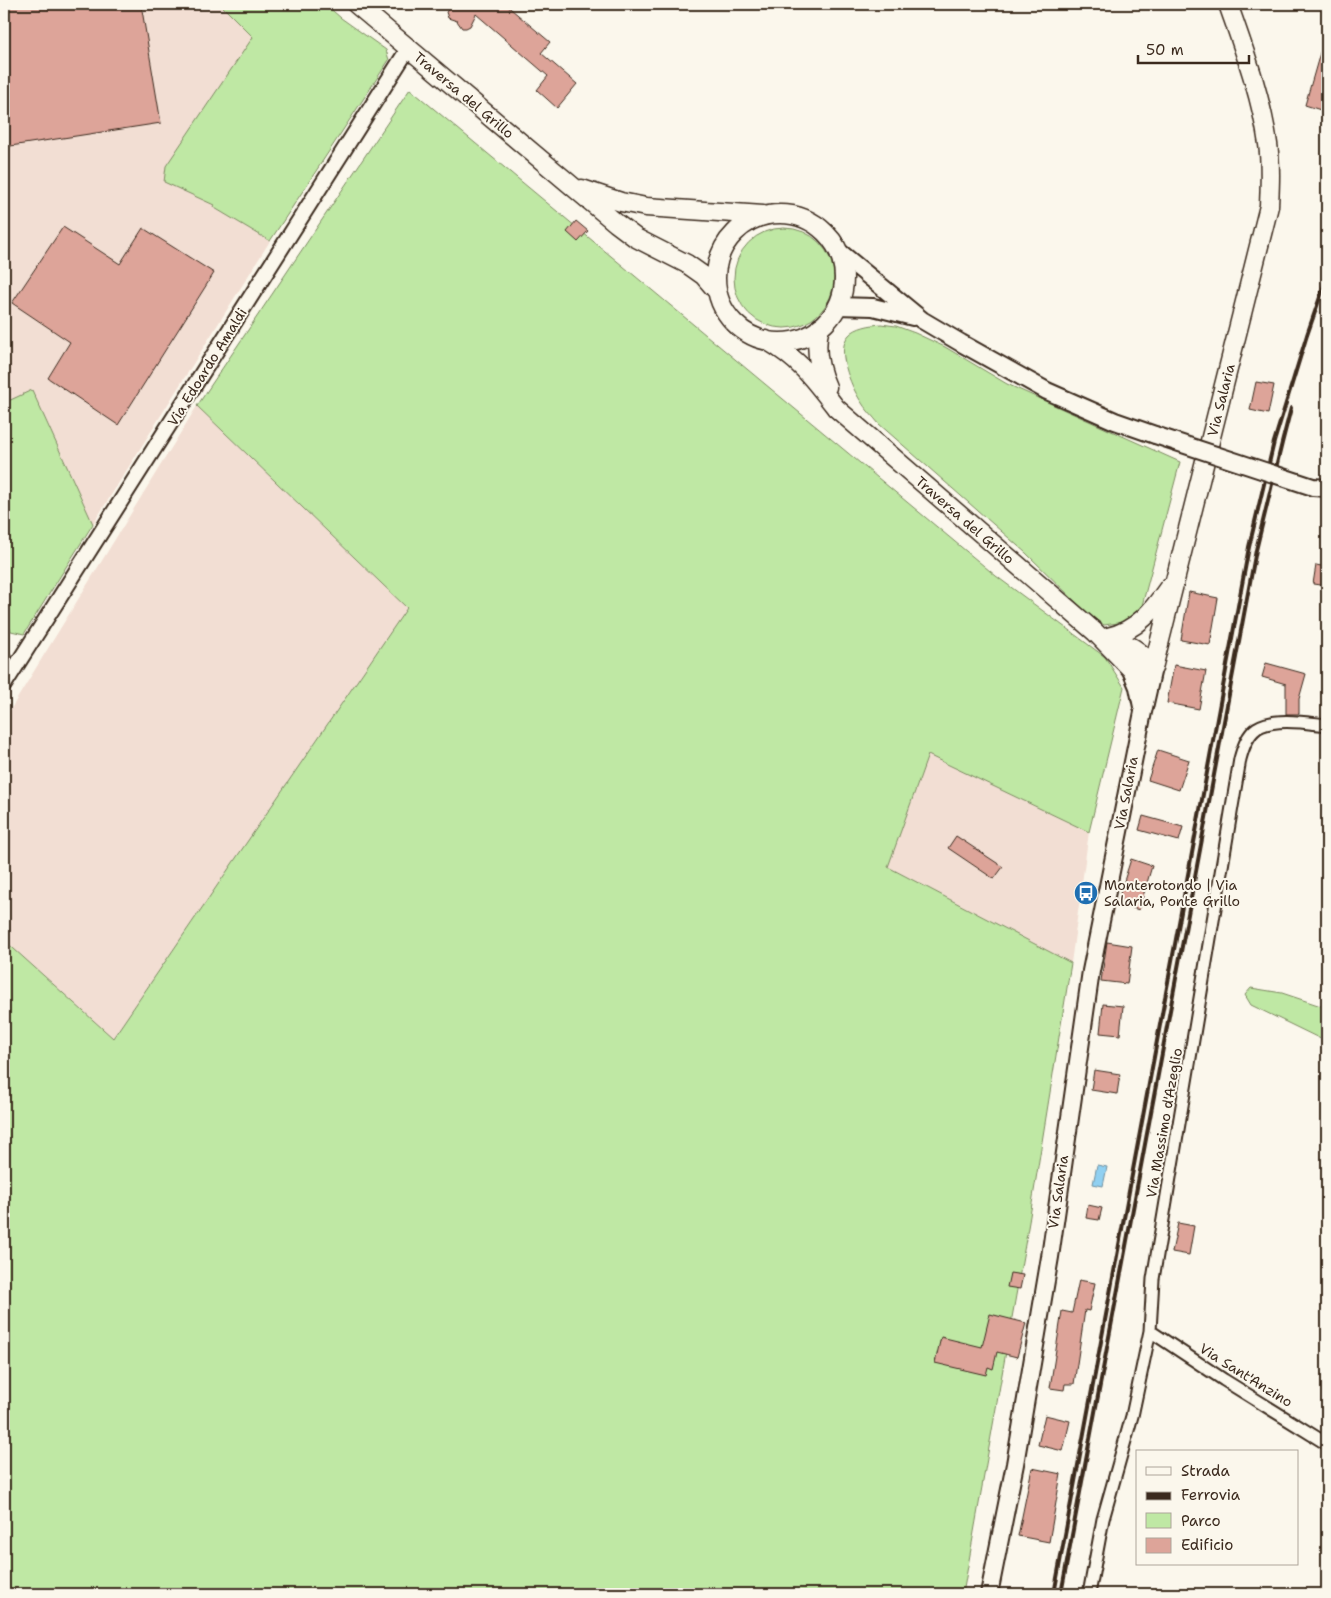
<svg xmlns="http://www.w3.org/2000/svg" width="1331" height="1598" font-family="'Shantell Sans',sans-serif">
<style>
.built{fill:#f2ded3}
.green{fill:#bfe8a4;stroke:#7d8961}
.water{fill:#90d0f1;stroke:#6e8e9d}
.building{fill:#dda499;stroke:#3b2a1e}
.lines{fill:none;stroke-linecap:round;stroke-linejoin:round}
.service-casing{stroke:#3b2a1e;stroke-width:9}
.minor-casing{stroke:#3b2a1e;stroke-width:15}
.tertiary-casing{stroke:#3b2a1e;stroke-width:18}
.secondary-casing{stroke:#3b2a1e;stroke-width:20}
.primary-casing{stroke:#3b2a1e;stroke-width:21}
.service{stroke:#fbf7ec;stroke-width:5.5}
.minor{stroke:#fbf7ec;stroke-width:11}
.tertiary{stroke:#fbf7ec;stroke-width:14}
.secondary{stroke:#fbf7ec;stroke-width:16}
.primary{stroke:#fbf7ec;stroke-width:18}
.rail{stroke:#3b2a1e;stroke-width:4}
.secondary-bridge-casing{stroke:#3b2a1e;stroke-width:20;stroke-linecap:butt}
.secondary-bridge{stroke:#fbf7ec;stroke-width:16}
.labels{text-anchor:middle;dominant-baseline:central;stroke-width:4;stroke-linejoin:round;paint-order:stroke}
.street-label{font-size:14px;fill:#3b2a1e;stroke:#fbf7ec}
.poi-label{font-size:14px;fill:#3b2a1e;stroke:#fbf7ec;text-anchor:start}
</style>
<rect width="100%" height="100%" fill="#fbf7ec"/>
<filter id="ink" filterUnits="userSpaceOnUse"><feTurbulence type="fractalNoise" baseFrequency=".02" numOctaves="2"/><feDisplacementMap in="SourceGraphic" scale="10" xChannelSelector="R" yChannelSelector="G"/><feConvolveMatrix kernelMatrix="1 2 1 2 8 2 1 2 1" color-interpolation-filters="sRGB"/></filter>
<g filter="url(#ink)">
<path class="built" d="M 4,4 L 325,4 L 213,207 L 270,241 L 93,524 L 32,391 L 4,403 Z
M 197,406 L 407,608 L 113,1038 L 4,940 L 4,720 Z
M 928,755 L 1089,832 L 1071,963 L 888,867 Z"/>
<path class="green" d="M 220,4 L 325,4 L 341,18 L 386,50 L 389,60 L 270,241 L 213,207 L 214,205 L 164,182 L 166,166 L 253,37 Z
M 410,89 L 996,576 L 1105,657 L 1124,687 L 1089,832 L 928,755 L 888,867 L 1071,963 L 1029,1222 L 963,1594 L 4,1594 L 4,940 L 113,1038 L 407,608 L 197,406 Z
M734 278a50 50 0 1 1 100 0a50 50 0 1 1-100 0Z
M 881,324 L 896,326 L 915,333 L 945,347 L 1007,384 L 1180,462 L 1139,617 L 1118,623 L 1104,625 L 1088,614 L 1026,553 L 879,424 C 873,416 865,409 860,400 C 851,386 835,349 849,335 C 856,327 871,325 881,324 Z
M 32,390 L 93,524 L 24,634 L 11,631 L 4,615 L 4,403 Z
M 1251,988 L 1282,993 L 1327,1008 L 1327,1042 L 1251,1005 L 1245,995 Z"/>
<path class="water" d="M 1097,1165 L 1107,1167 L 1103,1186 L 1093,1184 Z"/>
<path class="building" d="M 4,4 L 141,4 L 161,123 L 4,147 Z
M 453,4 L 505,4 L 550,42 L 541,53 L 577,84 L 557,108 L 537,90 L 548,76 L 476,14 L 470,26 L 466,28 L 462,28 L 457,21 L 448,18 L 446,12 Z
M 1324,39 L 1327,39 L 1327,112 L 1305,105 Z
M 576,221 L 588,231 L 578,242 L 567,232 Z
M 63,227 L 120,264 L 143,228 L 214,273 L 118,425 L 48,378 L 70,342 L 12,303 Z
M 1256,382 L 1274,385 L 1268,414 L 1250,410 Z
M 1316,565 L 1327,567 L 1327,586 L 1313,584 Z
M 1189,592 L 1218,598 L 1210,645 L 1181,640 Z
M 1266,663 L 1306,674 L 1299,699 L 1299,714 L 1286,714 L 1286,684 L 1262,677 Z
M 1174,665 L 1206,671 L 1199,709 L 1167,703 Z
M 1158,750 L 1189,760 L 1179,790 L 1148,780 Z
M 1143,816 L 1183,827 L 1179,841 L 1139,830 Z
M 956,836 L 1003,867 L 994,879 L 948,848 Z
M 1131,859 L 1152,866 L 1139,910 L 1117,903 Z
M 1107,942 L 1132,946 L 1127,984 L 1101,981 Z
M 1103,1004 L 1123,1006 L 1120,1035 L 1100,1033 Z
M 1094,1070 L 1120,1074 L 1117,1094 L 1091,1090 Z
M 1088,1205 L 1102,1208 L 1099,1220 L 1086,1218 Z
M 1178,1223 L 1194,1226 L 1189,1255 L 1172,1252 Z
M 1010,1273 L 1023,1275 L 1020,1289 L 1007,1287 Z
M 1079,1280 L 1095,1283 L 1089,1311 L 1085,1310 L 1074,1384 L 1065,1384 L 1064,1390 L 1050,1388 L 1062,1311 L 1072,1313 Z
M 990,1314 L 1026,1323 L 1017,1357 L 997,1352 L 993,1369 L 988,1367 L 986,1375 L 935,1363 L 941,1337 L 982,1347 Z
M 1045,1415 L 1070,1421 L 1063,1451 L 1038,1445 Z
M 1032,1468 L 1061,1474 L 1049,1542 L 1018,1536 Z"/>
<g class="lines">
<g class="service-casing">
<path id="service" d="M 4,650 L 12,669"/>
</g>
<g class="minor-casing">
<path id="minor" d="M 1150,1331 L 1224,1380 L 1327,1444
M 1089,1594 L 1103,1519 L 1132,1416 L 1150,1331 L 1153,1279 L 1240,759 C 1243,748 1247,735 1257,728 C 1274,717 1308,723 1327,725"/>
</g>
<g class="tertiary-casing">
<path id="tertiary" d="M 4,685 L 408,49"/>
</g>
<g class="secondary-casing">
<path id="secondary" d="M 837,250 L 922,320 L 961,343 L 1047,391 L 1115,421 L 1155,435
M 837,306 L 873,307 L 913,317
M 1313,487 L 1327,488
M 1130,668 L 1138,687 L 1142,707
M 989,1594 L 1015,1464 L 1050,1257 L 1091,971 L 1143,712 L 1153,668"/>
</g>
<g class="primary-casing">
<path id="primary" d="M 356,4 L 616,223 L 636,238 L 687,264 L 704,276 L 717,291
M 582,189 L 621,202 L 646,207 L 763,215
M716 278a64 64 0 1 1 128 0a64 64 0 1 1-128 0Z
M 820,327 C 814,348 818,367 827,387
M 766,340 C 799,359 813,378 836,408 L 1095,632 L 1130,668 L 1142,670 L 1153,668
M 1108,637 C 1138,630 1153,610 1169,587
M 1108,637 C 1128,644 1142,650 1153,668
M 1153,668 L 1269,206 C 1270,185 1271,165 1268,144 C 1261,95 1244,50 1228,4"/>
</g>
<use href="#service" class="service"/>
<use href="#minor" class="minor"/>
<use href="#tertiary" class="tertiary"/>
<use href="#secondary" class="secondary"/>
<use href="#primary" class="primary"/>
<path class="rail" d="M 1054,1594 L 1249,547 L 1274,442 L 1307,335 L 1327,277
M 1061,1594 L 1256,550 L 1282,443 L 1291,408"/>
<g class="secondary-bridge-casing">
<path id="secondary-bridge" d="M 1155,435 L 1313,487"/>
</g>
<use href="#secondary-bridge" class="secondary-bridge"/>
</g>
</g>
<defs>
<g id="bus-disc" transform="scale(1.25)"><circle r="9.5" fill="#1f6fb2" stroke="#fbf7ec"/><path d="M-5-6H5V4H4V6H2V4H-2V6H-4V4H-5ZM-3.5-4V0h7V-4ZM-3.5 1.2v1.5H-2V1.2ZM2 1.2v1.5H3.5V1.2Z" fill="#fff"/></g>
</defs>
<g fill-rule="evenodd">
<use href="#bus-disc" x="1086" y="893"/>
</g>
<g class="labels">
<g class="street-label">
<text transform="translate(464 95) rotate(40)">Traversa del Grillo</text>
<text transform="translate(207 367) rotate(-58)">Via Edoardo Amaldi</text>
<text transform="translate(1221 400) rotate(-76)">Via Salaria</text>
<text transform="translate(965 520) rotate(41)">Traversa del Grillo</text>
<text transform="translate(1126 793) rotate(-79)">Via Salaria</text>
<text transform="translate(1164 1123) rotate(-80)">Via Massimo d'Azeglio</text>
<text transform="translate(1058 1192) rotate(-82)">Via Salaria</text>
<text transform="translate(1246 1375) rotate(32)">Via Sant'Anzino</text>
</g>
<g class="poi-label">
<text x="1104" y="885">Monterotondo | Via<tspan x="1104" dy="16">Salaria, Ponte Grillo</tspan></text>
</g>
</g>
<rect width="1331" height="1598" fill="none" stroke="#fbf7ec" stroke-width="20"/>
<rect x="10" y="10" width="1311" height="1578" fill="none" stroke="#3b2a1e" stroke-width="2" filter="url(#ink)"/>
<rect x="1136" y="1450" width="162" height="115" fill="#fbf7ec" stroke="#aea59a"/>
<rect x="1146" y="1467" width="25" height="8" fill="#fbf7ec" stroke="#aea59a"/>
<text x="1181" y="1476" font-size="15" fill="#3b2a1e">Strada</text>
<rect x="1146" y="1492" width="25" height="8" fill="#3b2a1e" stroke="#aea59a"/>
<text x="1181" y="1500" font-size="15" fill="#3b2a1e">Ferrovia</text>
<rect x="1146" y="1513" width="25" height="15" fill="#bfe8a4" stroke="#aea59a"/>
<text x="1181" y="1526" font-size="15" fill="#3b2a1e">Parco</text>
<rect x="1146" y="1538" width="25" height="15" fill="#dda499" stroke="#aea59a"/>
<text x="1181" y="1550" font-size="15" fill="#3b2a1e">Edificio</text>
<path d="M1138 55v8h111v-8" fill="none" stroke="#3b2a1e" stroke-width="2.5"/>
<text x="1146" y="55" font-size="15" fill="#3b2a1e" stroke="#fbf7ec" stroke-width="4" paint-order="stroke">50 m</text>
</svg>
